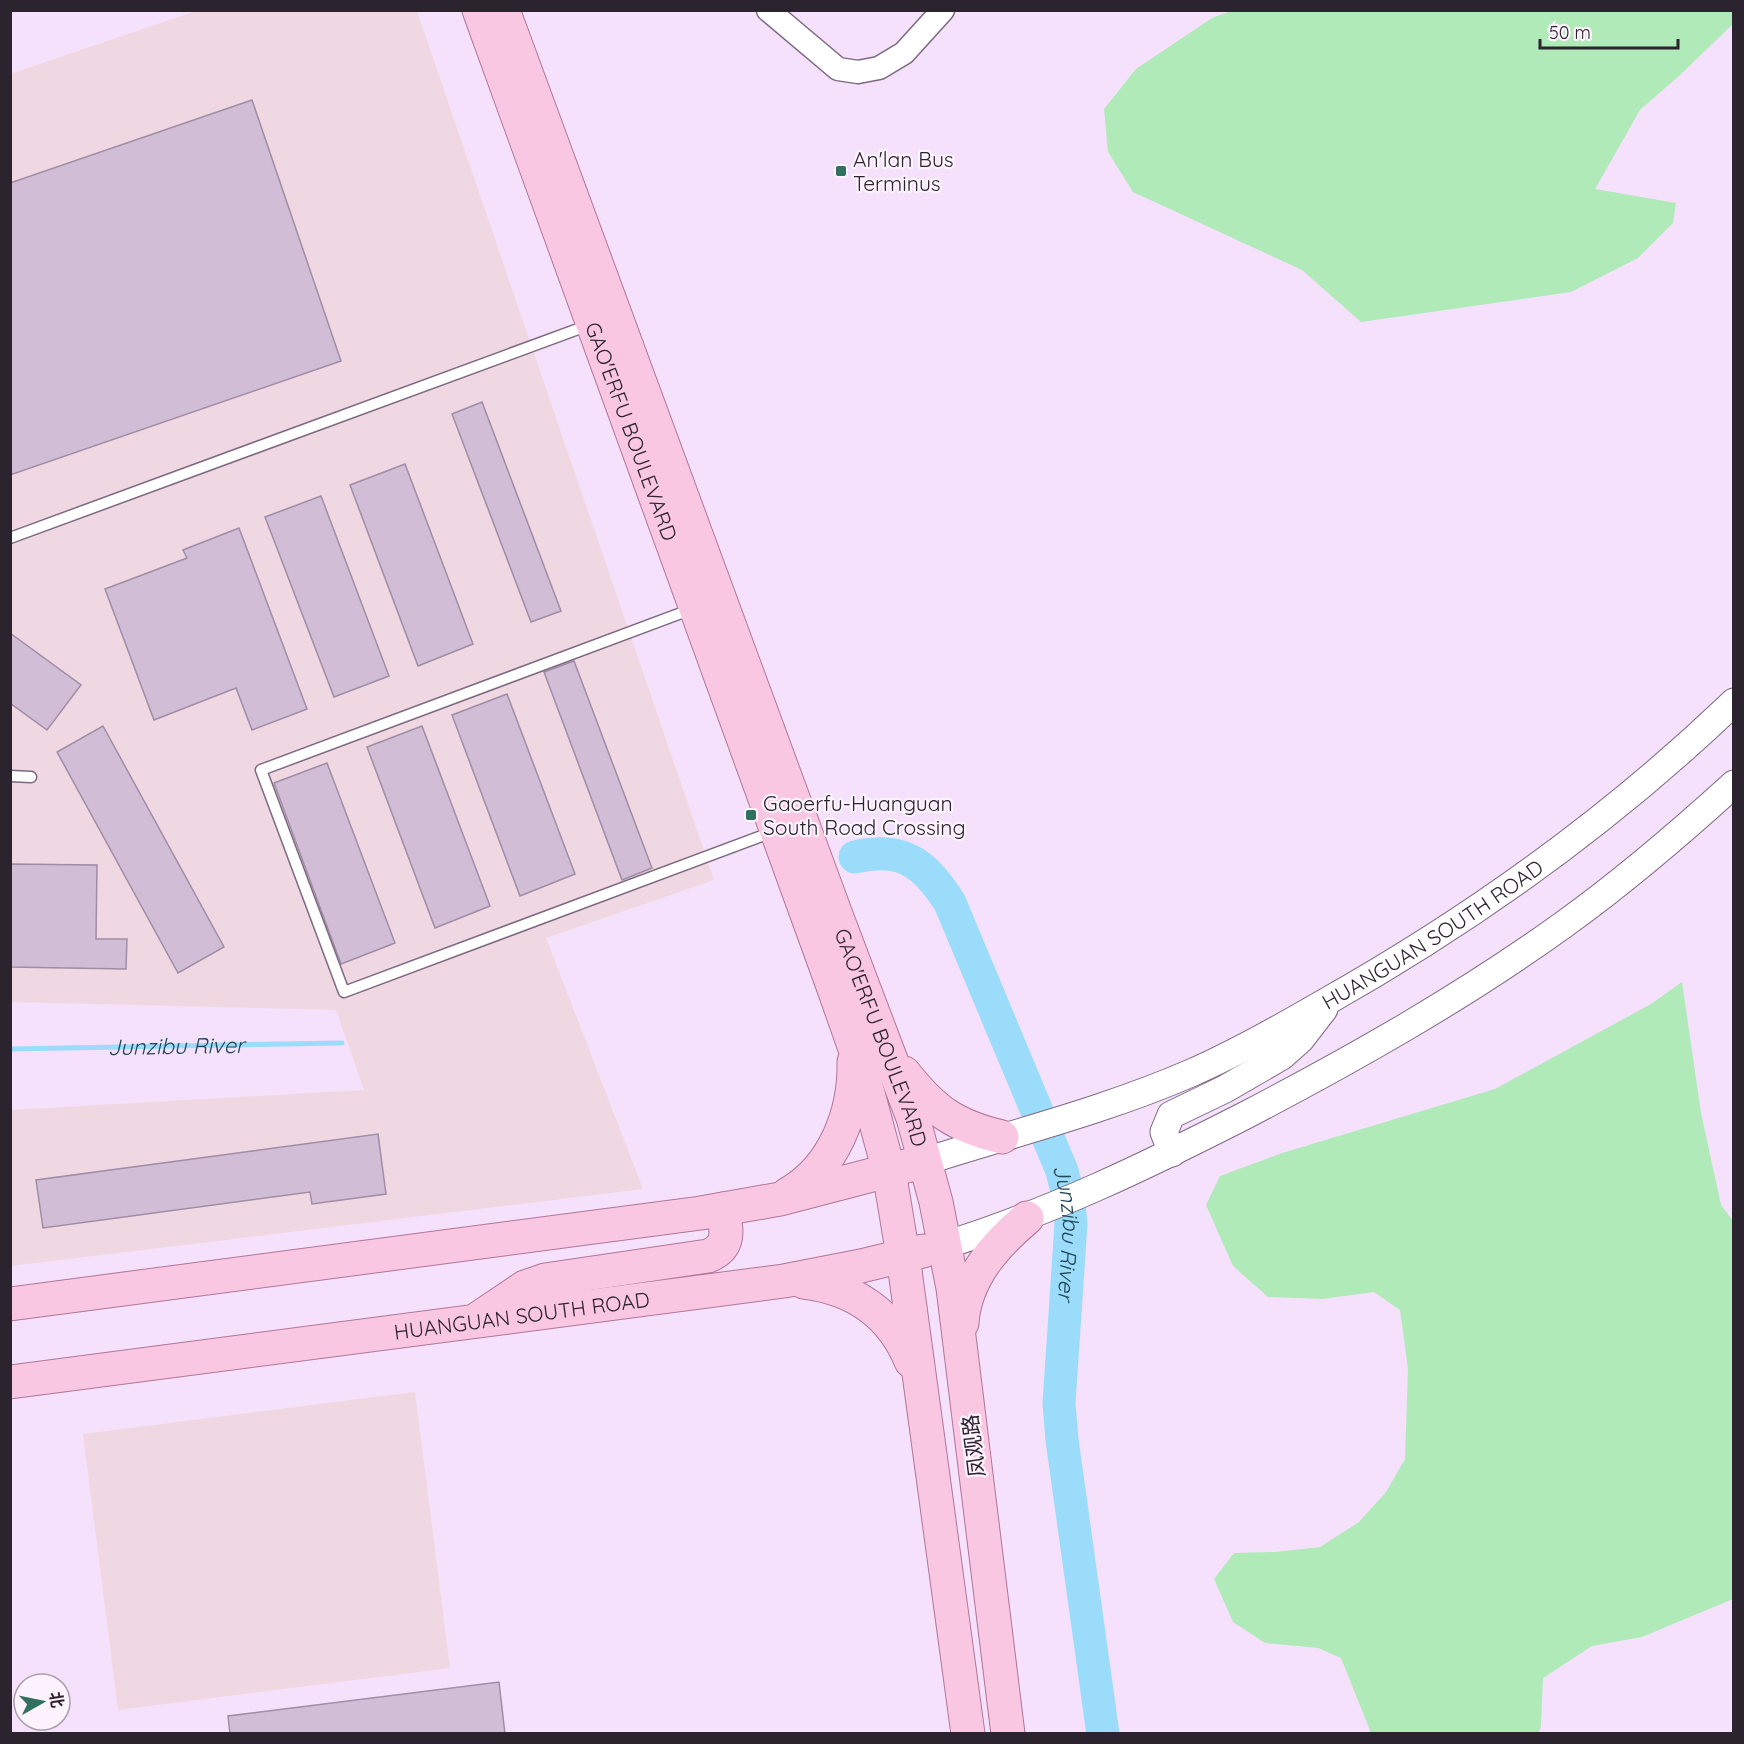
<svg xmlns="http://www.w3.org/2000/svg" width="1744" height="1744" font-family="Quicksand,'Noto Sans SC',sans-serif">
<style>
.industrial{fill:#f0d8e2}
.green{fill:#b0eab8}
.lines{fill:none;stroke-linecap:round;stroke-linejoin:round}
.stream{stroke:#9cdcfb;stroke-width:5}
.river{stroke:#9cdcfb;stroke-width:33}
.building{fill:#d2bdd7;stroke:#a08ca5;stroke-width:1.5}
.service-casing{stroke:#7c6981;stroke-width:13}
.minor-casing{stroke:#7c6981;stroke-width:25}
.tertiary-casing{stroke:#7c6981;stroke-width:29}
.primary-casing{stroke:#af7697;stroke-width:35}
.service{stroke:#fff;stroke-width:10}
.minor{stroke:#fff;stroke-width:22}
.tertiary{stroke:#fff;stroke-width:27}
.primary{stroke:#fac7e3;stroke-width:33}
.poi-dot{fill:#30705e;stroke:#fcf3fe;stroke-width:2}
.labels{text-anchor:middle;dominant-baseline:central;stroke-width:4.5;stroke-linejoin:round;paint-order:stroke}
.poi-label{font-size:21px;fill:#2b232d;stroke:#fcf3fe;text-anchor:start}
.street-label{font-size:21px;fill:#2b232d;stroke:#fcf3fe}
.water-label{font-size:22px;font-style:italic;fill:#214656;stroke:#fcf3fe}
</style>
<rect width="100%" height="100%" fill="#f6e1fc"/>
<path class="industrial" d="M 196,11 L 417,11 L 714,880 L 546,938 L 643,1189 L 11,1266 L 11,1110 L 364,1090 L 336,1010 L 11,1002 L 10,74 Z
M 415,1392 L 450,1668 L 118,1710 L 83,1434 Z"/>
<path class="green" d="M 1231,11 L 1733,10 L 1734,23 L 1680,75 L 1640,110 L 1595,189 L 1676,203 L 1673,223 L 1638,258 L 1571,292 L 1361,322 L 1302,270 L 1133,192 L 1108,152 L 1104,109 L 1136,69 L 1212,18 Z
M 1682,982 L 1701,1113 L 1721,1205 L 1733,1221 L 1733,1599 L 1642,1637 L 1592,1646 L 1543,1678 L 1541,1726 L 1539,1733 L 1371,1733 L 1341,1658 L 1318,1648 L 1265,1643 L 1233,1622 L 1214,1579 L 1234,1553 L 1275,1552 L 1320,1547 L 1359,1522 L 1386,1492 L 1405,1459 L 1408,1369 L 1400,1310 L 1374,1292 L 1322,1299 L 1268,1297 L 1233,1266 L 1206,1205 L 1220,1176 L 1282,1153 L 1495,1089 L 1651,1004 Z"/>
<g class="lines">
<path class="stream" id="s1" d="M 10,1049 L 342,1043"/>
<path class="river" id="s2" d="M 855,857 C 902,846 925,863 950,903 L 1062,1171 L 1068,1195 L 1071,1224 L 1059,1403 L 1062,1440 L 1103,1734"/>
</g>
<path class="building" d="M 252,100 L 341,361 L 10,475 L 10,183 Z
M 482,402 L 561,611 L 531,622 L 452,414 Z
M 405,464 L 473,644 L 418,666 L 350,485 Z
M 321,496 L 389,676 L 334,697 L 265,517 Z
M 239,528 L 307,709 L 252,730 L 236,688 L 154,720 L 105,589 L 187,558 L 183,550 Z
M 10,633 L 81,685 L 47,730 L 10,703 Z
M 574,661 L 652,868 L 622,880 L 544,672 Z
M 507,694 L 575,874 L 520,896 L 452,715 Z
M 103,726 L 224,947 L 178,973 L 57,752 Z
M 422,726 L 490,906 L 435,928 L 367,747 Z
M 327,763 L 395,943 L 341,964 L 274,783 Z
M 10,864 L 97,865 L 96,939 L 127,939 L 126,969 L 10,967 Z
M 378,1134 L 386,1194 L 312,1204 L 310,1192 L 43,1228 L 36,1180 Z
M 499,1682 L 505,1734 L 230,1734 L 228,1716 Z"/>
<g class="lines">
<g class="service-casing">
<path id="service" d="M 10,538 L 589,325
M 692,609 L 261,770 L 344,992 L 775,831
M 10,776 L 31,777"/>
</g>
<g class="minor-casing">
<path id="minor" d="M 768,10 L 838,69 L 858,72 L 879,68 L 904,53 L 943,10"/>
</g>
<g class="tertiary-casing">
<g id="tertiary">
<path d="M 1172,1153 L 1164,1132 L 1171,1115 L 1225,1089 L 1282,1056 L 1300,1040 L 1324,1009"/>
<path id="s3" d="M 926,1161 C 1014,1133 1106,1110 1191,1073 C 1237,1053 1281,1028 1324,1003 C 1473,919 1611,820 1734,702"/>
<path d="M 945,1245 C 1051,1212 1148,1165 1246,1115 C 1355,1058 1463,997 1563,925 C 1623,882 1679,834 1734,784"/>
</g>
</g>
<g class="primary-casing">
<g id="primary">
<path id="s4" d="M 479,10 L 834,989 L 859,1060 L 889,1171 L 903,1256 L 968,1734"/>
<path id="s5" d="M 503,10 L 836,915 L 913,1118 L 936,1202 L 953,1288 L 1008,1734"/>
<path d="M 904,1073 C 934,1111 955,1126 1002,1137"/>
<path d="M 788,1194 C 834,1168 855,1113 854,1062"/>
<path d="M 804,1282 C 854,1288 892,1314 911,1361"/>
<path d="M 10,1304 L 701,1213 L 780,1199 L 910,1165"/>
<path d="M 479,1318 L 525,1287 L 545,1280 L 708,1256 C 732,1246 726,1230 723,1209"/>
<path d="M 962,1323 C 965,1278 995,1245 1027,1218"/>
<path id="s6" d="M 10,1382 L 784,1281 L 861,1266 L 923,1251"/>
</g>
</g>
<use href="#service" class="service"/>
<use href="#minor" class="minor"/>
<use href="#tertiary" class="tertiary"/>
<use href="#primary" class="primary"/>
</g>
<g class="poi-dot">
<rect x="835" y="165" width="12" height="12" rx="3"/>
<rect x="745" y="809" width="12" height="12" rx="3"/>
</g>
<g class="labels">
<g class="poi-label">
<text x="853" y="159">An'lan Bus<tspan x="853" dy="24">Terminus</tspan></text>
<text x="763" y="803">Gaoerfu-Huanguan<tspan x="763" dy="24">South Road Crossing</tspan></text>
</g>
<g class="street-label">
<text stroke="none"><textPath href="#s4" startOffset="448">GAO'ERFU BOULEVARD</textPath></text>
<text stroke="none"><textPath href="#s3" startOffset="558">HUANGUAN SOUTH ROAD</textPath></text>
<text stroke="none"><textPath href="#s5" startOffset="1095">GAO'ERFU BOULEVARD</textPath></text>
<text stroke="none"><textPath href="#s6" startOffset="516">HUANGUAN SOUTH ROAD</textPath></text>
<text transform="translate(973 1446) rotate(-97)">凤观路</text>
</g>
<g class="water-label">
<text stroke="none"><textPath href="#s1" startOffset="166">Junzibu River</textPath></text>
<text stroke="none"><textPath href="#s2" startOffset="468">Junzibu River</textPath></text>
</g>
</g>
<rect width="1744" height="1744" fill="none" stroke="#2b232d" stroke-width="24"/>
<g transform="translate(42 1702) rotate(81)"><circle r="28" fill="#fcf3fe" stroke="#a8a0aa" stroke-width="1.5"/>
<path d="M0-4.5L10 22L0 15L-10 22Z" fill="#30705e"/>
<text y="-9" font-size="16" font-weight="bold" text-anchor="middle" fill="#2b232d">北</text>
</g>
<path d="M1540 39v9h138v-9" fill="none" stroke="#2b232d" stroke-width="3"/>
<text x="1549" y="39" font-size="18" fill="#2b232d" stroke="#fcf3fe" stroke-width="4.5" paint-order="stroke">50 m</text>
</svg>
